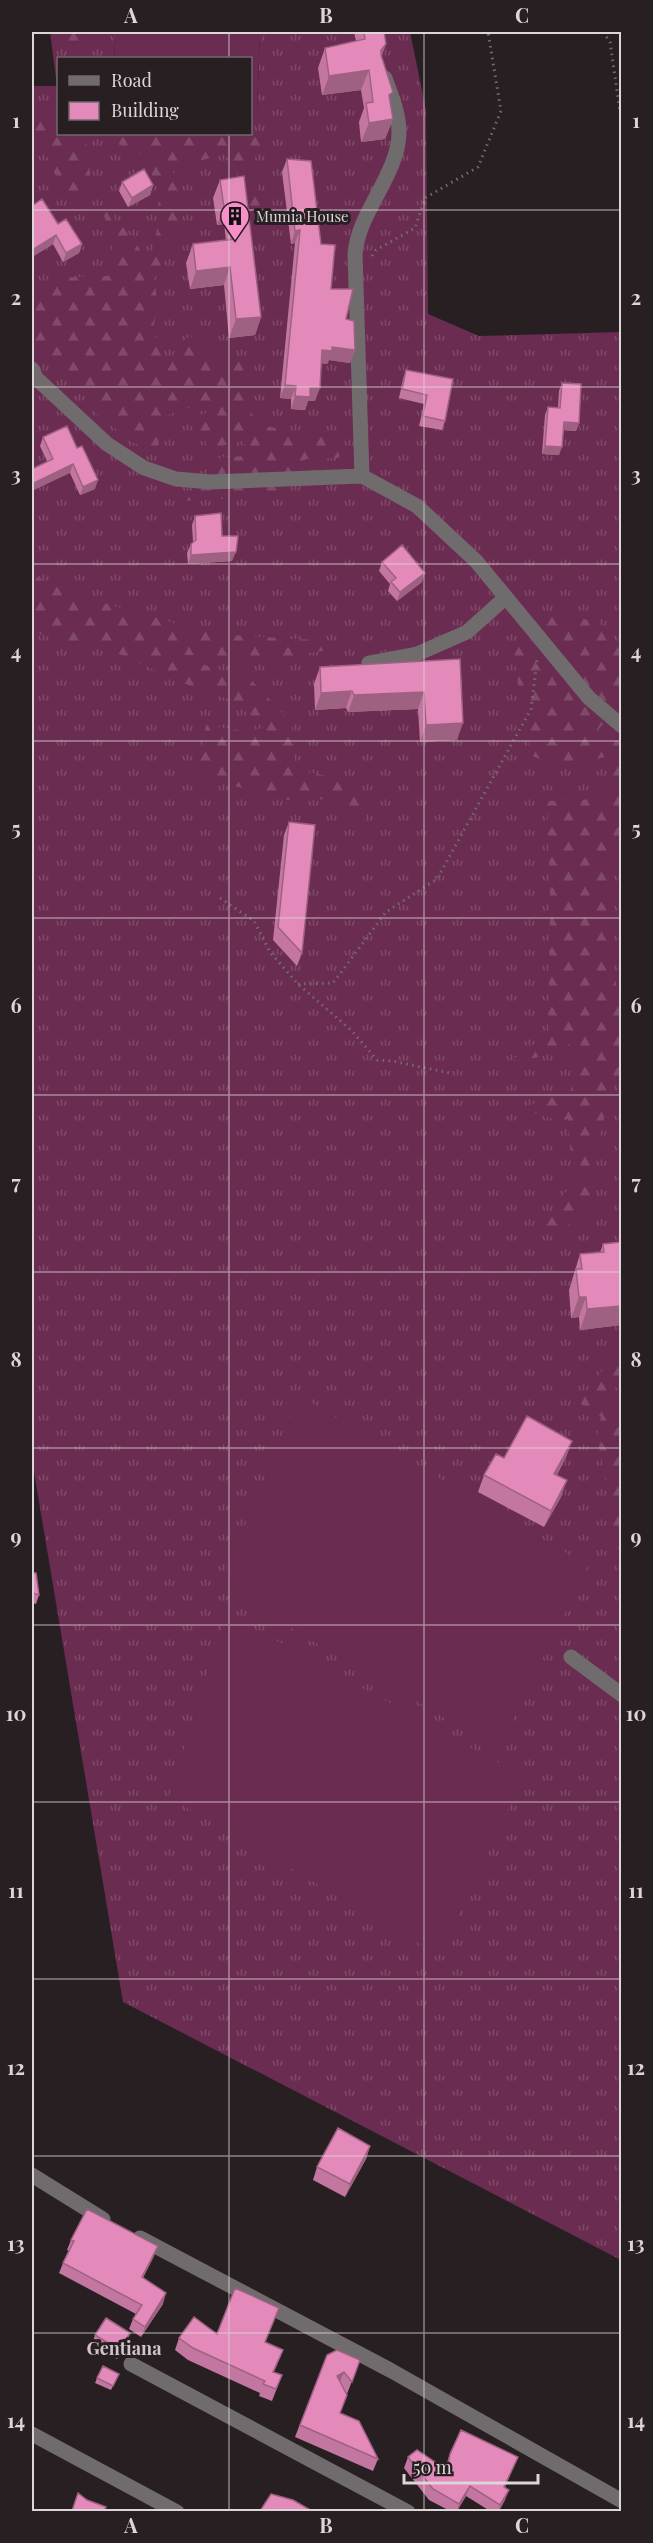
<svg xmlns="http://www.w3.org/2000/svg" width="653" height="2543" font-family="'Playfair Display',serif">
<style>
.grass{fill:url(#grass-tufts)}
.forest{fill:url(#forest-firs)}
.pitch{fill:#6b2c51}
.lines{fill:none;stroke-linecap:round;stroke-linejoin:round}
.path{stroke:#736c6f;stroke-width:3;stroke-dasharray:1.5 4.5;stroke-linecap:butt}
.minor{stroke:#706b6d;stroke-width:15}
.wall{fill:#c377a0}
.shaded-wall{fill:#9f6182}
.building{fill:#e38aba;stroke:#9f6182;stroke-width:1.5}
.grid{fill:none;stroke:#dcd6d9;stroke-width:1.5;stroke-opacity:0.55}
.labels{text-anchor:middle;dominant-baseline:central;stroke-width:6;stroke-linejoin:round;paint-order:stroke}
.poi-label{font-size:15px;fill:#dcd6d9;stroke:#281f23;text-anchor:start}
.quarter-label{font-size:18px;font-weight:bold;fill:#d1c4ca;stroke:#281f23}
.neatline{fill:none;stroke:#dcd6d9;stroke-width:2}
.grid-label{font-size:20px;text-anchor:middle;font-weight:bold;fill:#dcd6d9}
</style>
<defs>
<pattern id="grass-tufts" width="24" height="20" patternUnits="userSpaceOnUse" patternTransform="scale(1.5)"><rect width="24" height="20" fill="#6b2c51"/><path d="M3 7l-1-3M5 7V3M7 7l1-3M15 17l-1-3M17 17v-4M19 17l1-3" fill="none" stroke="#804a69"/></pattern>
<pattern id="forest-firs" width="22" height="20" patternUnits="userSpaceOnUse" patternTransform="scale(1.5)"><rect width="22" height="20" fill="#6b2c51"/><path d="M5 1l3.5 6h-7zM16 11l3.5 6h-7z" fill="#804a69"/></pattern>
</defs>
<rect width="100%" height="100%" fill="#281f23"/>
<path class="grass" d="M 50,32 L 116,32 L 114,58 L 58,58 L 58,134 L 250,134 L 251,111 L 257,111 L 260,32 L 410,32 L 426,110 L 428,314 L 479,336 L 621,332 L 621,2260 L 123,2002 L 32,1460 L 32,86 L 57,86 Z"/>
<path class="forest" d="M 61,32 L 90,32 L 71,53 Z
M 32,108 L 47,112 L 58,121 L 58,134 L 75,134 L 86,142 L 92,188 L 69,206 L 48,158 L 32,138 Z
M 103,134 L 260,135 L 263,151 L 245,165 L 269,211 L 254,225 L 238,174 L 225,154 L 172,168 L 184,210 L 154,280 L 158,304 L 153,330 L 166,364 L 186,338 L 194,336 L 221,361 L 253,362 L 245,404 L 260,425 L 343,441 L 339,458 L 306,459 L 271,496 L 182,501 L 221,457 L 254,456 L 242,441 L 209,449 L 193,417 L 210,412 L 188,408 L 161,417 L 158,451 L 134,443 L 95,413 L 71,376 L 32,340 L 32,284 L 52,278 L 108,276 L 113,245 L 101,205 L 133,238 L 150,267 L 157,230 L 159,192 L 143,154 L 115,143 Z
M 32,575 L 79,596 L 213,634 L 383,644 L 314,652 L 271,661 L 173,654 L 252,681 L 291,722 L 296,769 L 327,776 L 370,799 L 362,831 L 327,799 L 292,801 L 239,787 L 196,779 L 206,725 L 243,731 L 264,728 L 235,701 L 204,692 L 117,653 L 32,632 Z
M 552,615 L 598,621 L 621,651 L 621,702 L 598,730 L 621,743 L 621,853 L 613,861 L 607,912 L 610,953 L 621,1009 L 621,1086 L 612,1082 L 596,1155 L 594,1206 L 568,1225 L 540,1231 L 573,1181 L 568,1119 L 559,1121 L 521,1108 L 571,1090 L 574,1042 L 535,1058 L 512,1060 L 548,1034 L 550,899 L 547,801 L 600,799 L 614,790 L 607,756 L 566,769 L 532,756 L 518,685 L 514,651 Z
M 615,1352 L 621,1359 L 621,1381 L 617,1384 L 610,1402 L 621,1411 L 621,1553 L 611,1536 L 606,1484 L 597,1436 L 601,1417 L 579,1403 Z"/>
<path class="pitch" d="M 116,32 L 260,32 L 257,112 L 251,111 L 250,58 L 114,58 Z
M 300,1396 L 588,1566 L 498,1749 L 219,1586 Z
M 226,1613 L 524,1777 L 439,1955 L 169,1797 Z"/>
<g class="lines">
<path class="path" d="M 603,32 L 610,42 L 622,125
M 372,256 L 376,250 L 415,228 L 425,198 L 478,167 L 501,111 L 488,32
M 220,898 L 254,921 L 270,952 L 298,984 L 352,1031 L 377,1060 L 392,1061 L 450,1073
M 298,984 L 333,983 L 386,912 L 437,879 L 531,709 L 537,660"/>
<path class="minor" d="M 32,369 L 36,378 L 107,444 L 144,468 L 176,479 L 211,482 L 362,476 L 417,506 L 476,561 L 589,698 L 622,726
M 362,476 L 355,254 C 358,212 399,174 399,132 C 399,113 391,95 385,78
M 369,663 L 417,654 L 467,632 L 505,598
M 571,1657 L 622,1695
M 32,2175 L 103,2219
M 140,2238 L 390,2370 L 622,2501
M 131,2364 L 408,2512
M 32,2434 L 177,2512"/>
</g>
<path class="wall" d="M 354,32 L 384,32 L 386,44 L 381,57 L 390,100 L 393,119 L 385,139 L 361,142 L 359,122 L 364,108 L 361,90 L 322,95 L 318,68 L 325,48 L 356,41 Z
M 287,159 L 321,244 L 331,289 L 346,319 L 355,350 L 350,363 L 329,360 L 327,364 L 321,363 L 315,401 L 308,401 L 305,410 L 291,409 L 291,399 L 280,398 L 295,243 L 291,244 L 282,172 Z
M 244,176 L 261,317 L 255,335 L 229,338 L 224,285 L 190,289 L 186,263 L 193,244 L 226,240 L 224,224 L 217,225 L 213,198 L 220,180 Z
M 122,182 L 153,185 L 150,195 L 128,207 L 119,191 Z
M 32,206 L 58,224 L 82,244 L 79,253 L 63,262 L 53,244 L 32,257 Z
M 406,370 L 453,379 L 445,421 L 442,430 L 419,426 L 424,404 L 399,398 L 403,379 Z
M 562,383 L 579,423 L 576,431 L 563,430 L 559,455 L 542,454 L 545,415 L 548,407 L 558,407 L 559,391 Z
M 67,426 L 95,489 L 80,495 L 70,473 L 47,461 L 40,446 L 43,437 Z
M 195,516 L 222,536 L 232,561 L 188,564 L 187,553 L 191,544 L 193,542 L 192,525 Z
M 382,562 L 422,582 L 397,601 L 388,591 L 390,584 L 379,571 Z
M 460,659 L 457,740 L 420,742 L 418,709 L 348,712 L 346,708 L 315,710 L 314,684 L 320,667 Z
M 289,822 L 302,953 L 297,966 L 273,940 L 284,835 Z
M 621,1242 L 621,1325 L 580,1330 L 579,1317 L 571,1318 L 569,1290 L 580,1254 L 600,1253 L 603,1244 Z
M 572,1441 L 566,1457 L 557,1475 L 561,1497 L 544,1527 L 478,1492 L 484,1475 L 504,1458 Z
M 32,1573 L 39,1595 L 36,1604 L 32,1603 Z
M 370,2146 L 366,2159 L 345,2197 L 313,2180 L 317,2167 Z
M 71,2240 L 154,2256 L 143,2278 L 163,2304 L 141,2337 L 129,2329 L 133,2319 L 136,2314 L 59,2273 L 63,2263 L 69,2251 L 67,2250 Z
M 274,2320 L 265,2342 L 283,2350 L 274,2372 L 282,2375 L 272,2401 L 259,2396 L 260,2393 L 188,2360 L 175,2350 L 179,2338 L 217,2334 Z
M 130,2333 L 127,2342 L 117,2359 L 92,2344 L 95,2335 Z
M 327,2355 L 360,2360 L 347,2394 L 344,2390 L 340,2413 L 378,2459 L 373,2471 L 295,2437 Z
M 119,2374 L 111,2390 L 95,2383 L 97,2378 Z
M 450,2454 L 518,2457 L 505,2487 L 505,2500 L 499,2511 L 490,2511 L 466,2496 L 457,2511 L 450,2511 L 429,2500 L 404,2468 L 408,2457 L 445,2468 Z"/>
<path class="shaded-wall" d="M 386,44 L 379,63 L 381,50 Z
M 369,70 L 361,90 L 322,95 L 329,76 Z
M 393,119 L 385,139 L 361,142 L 369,123 Z
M 153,185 L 150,195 L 128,207 L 132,198 Z
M 231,206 L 224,224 L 217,225 L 224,207 Z
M 300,230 L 295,243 L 291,244 L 295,231 Z
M 56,235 L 53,244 L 32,257 L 34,249 Z
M 82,244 L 79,253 L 63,262 L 66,253 Z
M 230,267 L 224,285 L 190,289 L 196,271 Z
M 261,317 L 255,335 L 229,338 L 236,319 Z
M 332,347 L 355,350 L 350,363 L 329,360 L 327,364 L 318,363 L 322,350 Z
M 285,385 L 296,386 L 291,399 L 280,398 Z
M 310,388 L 320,388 L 315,401 L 308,401 L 305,410 L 291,409 L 295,396 Z
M 564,422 L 579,423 L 576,431 L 561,430 Z
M 545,446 L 562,447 L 559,455 L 542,454 Z
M 73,464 L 70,473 L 32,491 L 32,484 Z
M 98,480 L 95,489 L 80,495 L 83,487 Z
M 236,552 L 232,561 L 188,564 L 191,555 Z
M 425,573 L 422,582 L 397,601 L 400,592 Z
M 352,691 L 346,708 L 315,710 L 321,693 Z
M 424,692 L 418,709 L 348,712 L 354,695 Z
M 463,723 L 457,740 L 420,742 L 426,725 Z
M 579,1297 L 586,1297 L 579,1317 L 571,1318 Z
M 621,1306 L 621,1325 L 580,1330 L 587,1309 Z
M 572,1441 L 566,1457 L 548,1491 L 554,1474 Z
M 567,1480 L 561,1497 L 544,1527 L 551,1511 Z
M 370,2146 L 366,2159 L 345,2197 L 350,2184 Z
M 158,2246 L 154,2256 L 138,2287 L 142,2277 Z
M 166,2293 L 163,2304 L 141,2337 L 145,2327 Z
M 130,2333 L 127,2342 L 117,2359 L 120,2350 Z
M 344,2372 L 339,2384 L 337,2376 Z
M 470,2486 L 466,2496 L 457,2511 L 459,2504 Z
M 509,2490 L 505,2500 L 498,2511 L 500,2505 Z"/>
<path class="building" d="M 364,32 L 384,32 L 386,44 L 381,50 L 381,55 L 393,92 L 389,95 L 393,119 L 369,123 L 366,103 L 373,102 L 369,70 L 329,76 L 325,48 L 365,39 Z
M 287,159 L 311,161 L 321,244 L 335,245 L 331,289 L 353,289 L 346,319 L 354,321 L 355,350 L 332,347 L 332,351 L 322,350 L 320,388 L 310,388 L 310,397 L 295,396 L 296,386 L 285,385 L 300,230 L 295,231 Z
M 144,169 L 153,185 L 132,198 L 122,182 Z
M 244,176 L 261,317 L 236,319 L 230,267 L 196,271 L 193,244 L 235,239 L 231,206 L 224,207 L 220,180 Z
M 42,199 L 58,224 L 66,219 L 82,244 L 66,253 L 56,235 L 34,249 L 32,245 L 32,233 L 33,232 L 32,230 L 32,206 Z
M 406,370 L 453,379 L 445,421 L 423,416 L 427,395 L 402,389 Z
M 562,383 L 581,384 L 579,423 L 564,422 L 562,447 L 545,446 L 548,407 L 560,408 Z
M 67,426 L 77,448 L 82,446 L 98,480 L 83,487 L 73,464 L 32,484 L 32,469 L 53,459 L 43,437 Z
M 221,513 L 222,536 L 238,536 L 236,552 L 191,555 L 191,544 L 196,540 L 195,516 Z
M 402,545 L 425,573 L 400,592 L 391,582 L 396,578 L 382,562 Z
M 460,659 L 463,723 L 426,725 L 424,692 L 354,695 L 352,691 L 321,693 L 320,667 Z
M 289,822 L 315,825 L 302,953 L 278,927 Z
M 621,1242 L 621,1306 L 587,1309 L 586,1297 L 579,1297 L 576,1269 L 582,1269 L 580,1254 L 604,1252 L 603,1244 Z
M 527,1416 L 572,1441 L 554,1474 L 567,1480 L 551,1511 L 484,1475 L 496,1454 L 504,1458 Z
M 32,1573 L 36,1573 L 39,1595 L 32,1593 Z
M 338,2128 L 370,2146 L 350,2184 L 317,2167 Z
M 87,2209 L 158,2246 L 142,2277 L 166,2293 L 145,2327 L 133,2319 L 142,2305 L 63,2263 L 74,2241 L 71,2240 Z
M 235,2288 L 279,2308 L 265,2342 L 283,2350 L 273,2372 L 282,2375 L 276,2389 L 263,2384 L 265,2381 L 193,2348 L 179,2338 L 194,2317 L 217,2334 Z
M 106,2318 L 130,2333 L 120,2350 L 95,2335 Z
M 337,2350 L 360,2360 L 352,2382 L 344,2372 L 337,2376 L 347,2395 L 340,2413 L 359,2421 L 378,2459 L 300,2425 L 327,2355 Z
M 103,2366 L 119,2374 L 113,2386 L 97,2378 Z
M 461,2430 L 518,2457 L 504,2487 L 509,2490 L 500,2505 L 470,2486 L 459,2504 L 433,2489 L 408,2457 L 417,2450 L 447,2470 L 450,2454 Z
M 78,2493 L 87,2500 L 106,2507 L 104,2511 L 72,2511 Z
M 271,2494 L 293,2500 L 312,2511 L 260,2511 Z"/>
<path class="grid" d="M 229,32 L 229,58M 424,32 L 424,2512M 229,134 L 229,2512M 32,210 L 622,210M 32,387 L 622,387M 32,564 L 622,564M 32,741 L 622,741M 32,918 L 622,918M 32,1095 L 622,1095M 32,1272 L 622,1272M 32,1448 L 622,1448M 32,1625 L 622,1625M 32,1802 L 622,1802M 32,1979 L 622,1979M 32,2156 L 622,2156M 32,2333 L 622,2333"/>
<defs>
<g id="building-pin" transform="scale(1.5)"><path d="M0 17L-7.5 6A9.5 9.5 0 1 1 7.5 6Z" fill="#f98fc9" stroke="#281f23"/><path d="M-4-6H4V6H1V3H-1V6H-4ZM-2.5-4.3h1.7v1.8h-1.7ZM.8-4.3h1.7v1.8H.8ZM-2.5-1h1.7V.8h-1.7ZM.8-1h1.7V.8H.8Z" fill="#111"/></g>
</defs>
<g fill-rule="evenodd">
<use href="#building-pin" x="235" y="216"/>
</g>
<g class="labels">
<g class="poi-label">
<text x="256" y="216">Mumia House</text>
</g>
<g class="quarter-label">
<text x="124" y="2348">Gentiana</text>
</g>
</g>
<rect width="653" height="2543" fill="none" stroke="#281f23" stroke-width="66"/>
<rect x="57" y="57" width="195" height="78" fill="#281f23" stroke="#70686c" stroke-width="1.5"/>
<rect x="69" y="76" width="30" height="9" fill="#706b6d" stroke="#70686c" stroke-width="1.5"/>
<text x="111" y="87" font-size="18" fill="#dcd6d9">Road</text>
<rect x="69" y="102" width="30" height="18" fill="#e38aba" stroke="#70686c" stroke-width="1.5"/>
<text x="111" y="117" font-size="18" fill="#dcd6d9">Building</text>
<path d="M404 2474v9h134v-9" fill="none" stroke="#dcd6d9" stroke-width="3"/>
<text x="413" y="2474" font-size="18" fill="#dcd6d9" stroke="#281f23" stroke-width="4.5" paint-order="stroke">50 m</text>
<rect x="33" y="33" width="587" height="2477" class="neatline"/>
<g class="grid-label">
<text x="131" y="23">A</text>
<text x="326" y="23">B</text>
<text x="522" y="23">C</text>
<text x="16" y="128">1</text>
<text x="636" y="128">1</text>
<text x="16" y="305">2</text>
<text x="636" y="305">2</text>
<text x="16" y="482">3</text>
<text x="636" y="482">3</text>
<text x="16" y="659">4</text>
<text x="636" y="659">4</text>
<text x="16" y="836">5</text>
<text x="636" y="836">5</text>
<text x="16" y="1013">6</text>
<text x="636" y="1013">6</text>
<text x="16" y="1190">7</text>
<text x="636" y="1190">7</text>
<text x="16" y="1367">8</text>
<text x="636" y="1367">8</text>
<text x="16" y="1544">9</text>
<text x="636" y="1544">9</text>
<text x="16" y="1721">10</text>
<text x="636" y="1721">10</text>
<text x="16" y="1898">11</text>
<text x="636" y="1898">11</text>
<text x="16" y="2075">12</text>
<text x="636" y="2075">12</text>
<text x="16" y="2251">13</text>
<text x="636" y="2251">13</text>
<text x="16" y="2428">14</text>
<text x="636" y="2428">14</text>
<text x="131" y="2533">A</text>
<text x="326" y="2533">B</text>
<text x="522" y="2533">C</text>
</g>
</svg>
